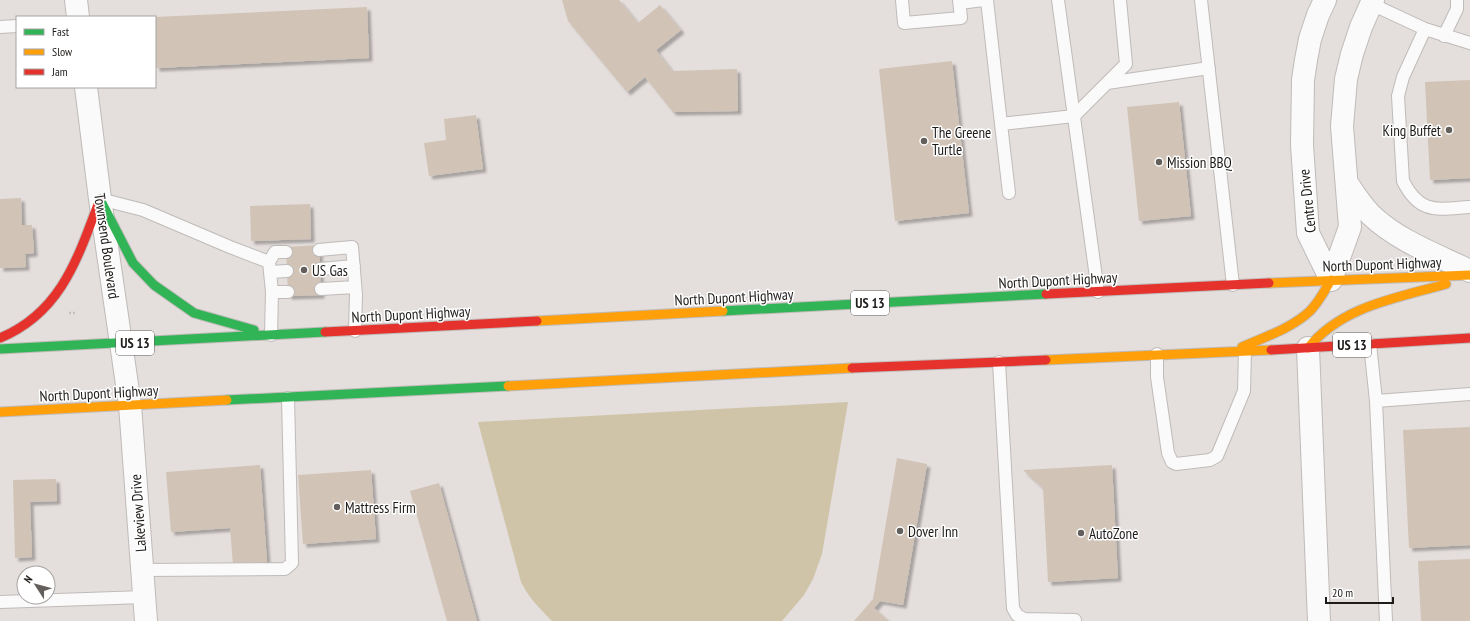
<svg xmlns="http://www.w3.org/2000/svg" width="1470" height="621" font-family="'PT Sans Narrow',sans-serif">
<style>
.green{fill:#cfc4a8}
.building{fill:#d1c4b7;filter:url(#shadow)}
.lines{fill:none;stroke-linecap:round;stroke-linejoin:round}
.lane-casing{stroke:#bfbbb9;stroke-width:14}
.street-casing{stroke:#bfbbb9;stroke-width:24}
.fast-casing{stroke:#bfbbb9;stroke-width:11}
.slow-casing{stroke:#bfbbb9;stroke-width:11}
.jam-casing{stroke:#bfbbb9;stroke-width:11}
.path{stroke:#c2c0bf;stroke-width:2.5;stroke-dasharray:2 2;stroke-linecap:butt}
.lane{stroke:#fbfafa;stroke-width:12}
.street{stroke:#fbfafa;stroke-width:22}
.fast{stroke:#30b455;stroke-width:9}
.slow{stroke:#ff9f0a;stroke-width:9}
.jam{stroke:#e5322d;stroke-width:9}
.poi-dot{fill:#635f5d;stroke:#fff;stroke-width:1.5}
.labels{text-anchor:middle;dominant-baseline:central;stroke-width:3;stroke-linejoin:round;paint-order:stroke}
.shield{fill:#fff;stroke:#625f5e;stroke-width:1}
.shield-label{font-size:14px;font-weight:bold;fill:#1e1b19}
.poi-label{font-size:15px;fill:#1e1b19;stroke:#fff;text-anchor:start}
.street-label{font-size:15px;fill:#1e1b19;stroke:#fff}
</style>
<defs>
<filter id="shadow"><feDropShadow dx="3.5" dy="3.5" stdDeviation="1" flood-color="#0004"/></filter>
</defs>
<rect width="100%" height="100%" fill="#e4dedc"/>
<path class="green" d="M 848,402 L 822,554 L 813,579 L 804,595 L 782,621 L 552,621 C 540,609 529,598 521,582 L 478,422 Z"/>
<path class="building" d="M 562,0 L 619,0 L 638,23 L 660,5 L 681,30 L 656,50 L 672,71 L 737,69 L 738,111 L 673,112 L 645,77 L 627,92 L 568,21 Z
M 367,7 L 369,58 L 156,68 L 155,17 Z
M 952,61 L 969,213 L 895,221 L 879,69 Z
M 1470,80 L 1470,178 L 1430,180 L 1425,82 Z
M 1179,102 L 1191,216 L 1139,221 L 1127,107 Z
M 476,115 L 483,169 L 429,176 L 424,143 L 446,140 L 444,119 Z
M 21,198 L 22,225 L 32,225 L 34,253 L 25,254 L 26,267 L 0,268 L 0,199 Z
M 310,204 L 311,239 L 251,241 L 250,206 Z
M 319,245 L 321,295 L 288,296 L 286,247 Z
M 1470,427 L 1470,545 L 1409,548 L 1403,430 Z
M 897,458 L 927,464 L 903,605 L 880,601 L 874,608 L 889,621 L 854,621 L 873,599 Z
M 260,465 L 267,562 L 233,565 L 230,528 L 171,532 L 166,472 Z
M 1112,465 L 1118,578 L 1048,582 L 1043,488 L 1023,470 Z
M 371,470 L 376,539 L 303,544 L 298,475 Z
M 56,479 L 57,501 L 30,502 L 32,557 L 15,558 L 13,480 Z
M 439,483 L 477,621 L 447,621 L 410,491 Z
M 1470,559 L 1470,621 L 1421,621 L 1418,561 Z"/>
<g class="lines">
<g class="lane-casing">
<path id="lane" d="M 902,0 L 904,23 L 961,18 L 959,0
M 987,0 L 1001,124 L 1074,116 L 1126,64 L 1120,0
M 1058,0 L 1098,292
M 1201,0 L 1233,285
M 1367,2 L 1425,29 L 1470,43
M 960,3 L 983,0
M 0,27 L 17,26
M 1425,29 L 1403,77 L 1398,96 L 1403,181 C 1420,215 1437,209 1470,207
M 1444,36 L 1457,9 L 1457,0
M 1107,83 L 1209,68
M 1001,124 L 1009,193
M 100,199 L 143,210 L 230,247 L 269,262 L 272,292 L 271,335
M 319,250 L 352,247 L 356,295 L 355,331
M 269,262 L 275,252 L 286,252
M 320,269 L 354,266
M 271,272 L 287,271
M 321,289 L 355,287
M 272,292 L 288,292
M 1370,344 L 1376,401 L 1470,394
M 1157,354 L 1157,377 L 1168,453 L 1172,462 L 1176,464 L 1210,460 L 1217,456 L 1244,391 L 1245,350
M 999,362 L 1013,608 L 1017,615 L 1024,619 L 1075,620
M 1376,401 L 1386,621
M 142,570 L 285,569 L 292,563 L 288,398
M 0,602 L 144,597"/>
</g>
<g class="street-casing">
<path id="street" d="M 76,0 L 78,17
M 1325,0 L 1318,15 L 1310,39 L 1306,60 L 1303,80 L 1302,145 L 1308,233 L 1331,280
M 86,87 L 100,199 L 130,405 L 146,621
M 1347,183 C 1354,194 1362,206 1371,215 C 1398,241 1437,255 1470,271
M 1331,280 L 1350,227 L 1342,126 L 1346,79 L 1352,54 L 1361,27 L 1373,0
M 1308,348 L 1319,621"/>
</g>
<g class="fast-casing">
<path id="fast" d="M 100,199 L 133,263 L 154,285 L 194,313 L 254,330
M 723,311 L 1046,294
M 0,349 L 325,332
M 227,400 L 508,386"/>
</g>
<g class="slow-casing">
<path id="slow" d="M 1269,283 L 1470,275
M 537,321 L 723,311
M 1242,347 C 1265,337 1292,328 1310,311 C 1319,302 1325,290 1331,280
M 1308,348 C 1342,306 1397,298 1446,284
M 1046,360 L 1271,350
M 508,386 L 852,368
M 0,412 L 227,400"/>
</g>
<g class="jam-casing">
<path id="jam" d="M 1046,294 L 1269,283
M 325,332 L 537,321
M 0,338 C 62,312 78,257 100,199
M 1271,350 L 1470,338
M 852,368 L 1046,360"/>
</g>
<path class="path" d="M 69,313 L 75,313"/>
<use href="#lane" class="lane"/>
<use href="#street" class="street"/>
<use href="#fast" class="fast"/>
<use href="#slow" class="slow"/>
<use href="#jam" class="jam"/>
</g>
<g class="poi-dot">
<circle cx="1449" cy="130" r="4"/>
<circle cx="924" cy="141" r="4"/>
<circle cx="1159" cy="162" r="4"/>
<circle cx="304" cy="270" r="4"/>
<circle cx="337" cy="507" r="4"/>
<circle cx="900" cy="531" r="4"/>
<circle cx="1081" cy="533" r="4"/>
</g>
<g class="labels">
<g class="shield">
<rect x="851" y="291" width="38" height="24" rx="3"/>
<rect x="116" y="331" width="38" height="24" rx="3"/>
<rect x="1333" y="333" width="38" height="24" rx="3"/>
</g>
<g class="shield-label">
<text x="870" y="303">US 13</text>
<text x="135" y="343">US 13</text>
<text x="1352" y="345">US 13</text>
</g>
<g class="poi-label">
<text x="1441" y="130" text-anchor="end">King Buffet</text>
<text x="932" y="132">The Greene<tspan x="932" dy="17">Turtle</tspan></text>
<text x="1167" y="162">Mission BBQ</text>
<text x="312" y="270">US Gas</text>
<text x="345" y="507">Mattress Firm</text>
<text x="908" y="531">Dover Inn</text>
<text x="1089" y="533">AutoZone</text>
</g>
<g class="street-label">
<text transform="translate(1307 201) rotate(-96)">Centre Drive</text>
<text transform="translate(107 246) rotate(82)">Townsend Boulevard</text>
<text transform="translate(1382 264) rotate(-2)">North Dupont Highway</text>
<text transform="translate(1058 280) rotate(-3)">North Dupont Highway</text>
<text transform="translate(734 297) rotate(-3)">North Dupont Highway</text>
<text transform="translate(411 314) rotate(-3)">North Dupont Highway</text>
<text transform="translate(99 393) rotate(-3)">North Dupont Highway</text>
<text transform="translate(138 513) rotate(-94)">Lakeview Drive</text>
</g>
</g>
<rect x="16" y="16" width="140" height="72" fill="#ffffff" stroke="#a5a4a3"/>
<rect x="24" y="29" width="20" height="6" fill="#30b455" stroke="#a5a4a3"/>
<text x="52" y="36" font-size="12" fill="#1e1b19">Fast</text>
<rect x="24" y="49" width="20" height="6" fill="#ff9f0a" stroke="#a5a4a3"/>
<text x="52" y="56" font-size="12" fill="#1e1b19">Slow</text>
<rect x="24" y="69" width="20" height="6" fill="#e5322d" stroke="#a5a4a3"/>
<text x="52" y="76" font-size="12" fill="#1e1b19">Jam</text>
<g transform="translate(36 585) rotate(306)"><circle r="19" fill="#ffffff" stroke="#a5a4a3"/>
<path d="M0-3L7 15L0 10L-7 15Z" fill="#635f5d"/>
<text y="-6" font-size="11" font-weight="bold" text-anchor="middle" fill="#1e1b19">N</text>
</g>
<path d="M1326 597v6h67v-6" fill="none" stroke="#1e1b19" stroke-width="2"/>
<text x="1332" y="597" font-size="12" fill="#1e1b19" stroke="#ffffff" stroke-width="3" paint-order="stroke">20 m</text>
</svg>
